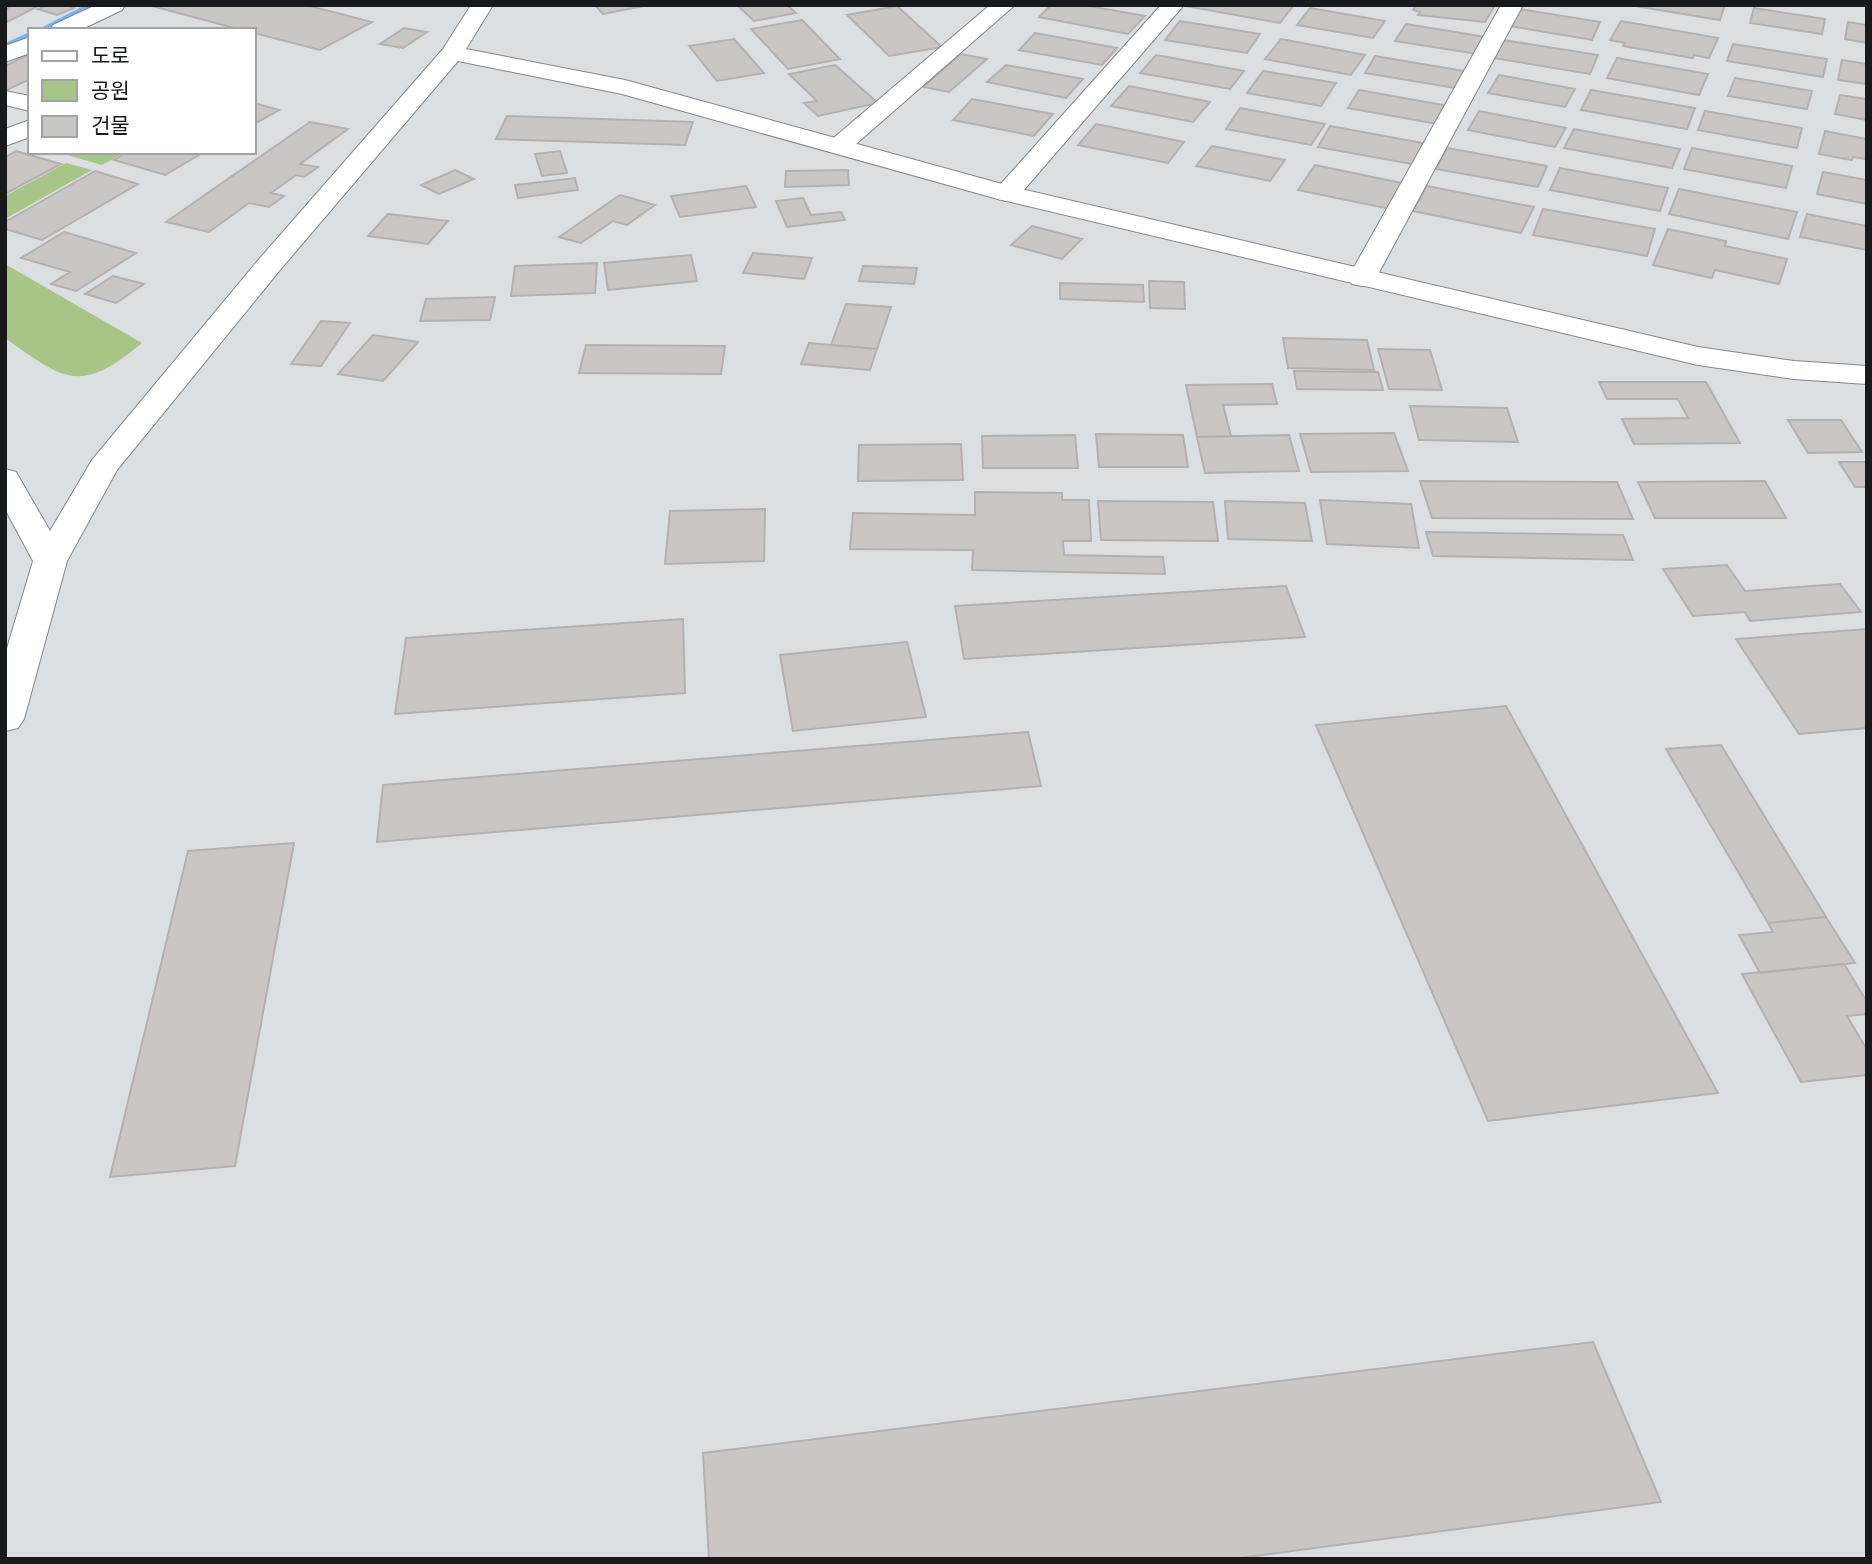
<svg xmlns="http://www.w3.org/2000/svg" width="1872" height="1564" font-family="Overpass,'Noto Sans KR',sans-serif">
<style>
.green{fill:#a6c587}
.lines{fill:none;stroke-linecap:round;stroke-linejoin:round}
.stream{fill:#72b5fb;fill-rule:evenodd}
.building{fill:#cac6c5;stroke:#b4b0af;stroke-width:2}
.minor-casing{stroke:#848688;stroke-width:2}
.major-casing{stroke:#848688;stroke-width:2}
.minor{fill:#fff;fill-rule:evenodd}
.major{fill:#fff;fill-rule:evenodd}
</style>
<rect width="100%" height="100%" fill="#dcdfe2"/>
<path class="green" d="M 56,152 L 126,152 L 102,165 Z
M 66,163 L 92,170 L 5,219 L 5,196 Z
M 5,264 L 142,343 C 80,395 64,380 5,338 Z"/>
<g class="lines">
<path class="stream" d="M 85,5 L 97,5 L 49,30 L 37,30 Z
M 30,32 L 30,39 L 5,50 L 5,43 Z"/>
</g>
<path class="building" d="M 14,5 L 40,5 L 5,23 L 5,9 Z
M 47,5 L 67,5 L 74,8 L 57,15 L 38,9 Z
M 148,5 L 306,5 L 372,22 L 320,50 L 254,33 L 254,30 L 242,30 Z
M 595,5 L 649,5 L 603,14 Z
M 737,5 L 787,5 L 796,13 L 754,21 Z
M 1051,5 L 1083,5 L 1145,16 L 1128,34 L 1039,17 Z
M 1180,5 L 1289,5 L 1293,6 L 1280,23 Z
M 1416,5 L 1495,5 L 1485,22 L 1418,15 L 1420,12 L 1413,10 Z
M 1629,5 L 1725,5 L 1720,20 Z
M 897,6 L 942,47 L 889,56 L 847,15 Z
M 1310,8 L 1385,21 L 1373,38 L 1297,25 Z
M 1754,8 L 1825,19 L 1822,34 L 1750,23 Z
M 1519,9 L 1600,22 L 1592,40 L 1510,26 Z
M 802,20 L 840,59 L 788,69 L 751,29 Z
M 1180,21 L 1260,34 L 1247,53 L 1165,40 Z
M 1621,21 L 1718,38 L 1709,58 L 1694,55 L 1693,58 L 1623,46 L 1625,43 L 1610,40 Z
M 1848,22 L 1867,25 L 1867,43 L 1845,39 Z
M 1406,24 L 1486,37 L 1477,54 L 1395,41 Z
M 404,28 L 427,32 L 403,48 L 380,44 Z
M 1035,33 L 1117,48 L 1102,65 L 1019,50 Z
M 734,39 L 764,73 L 717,81 L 689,46 Z
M 1281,39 L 1365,55 L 1351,75 L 1265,59 Z
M 1503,40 L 1598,55 L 1590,74 L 1494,58 Z
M 1733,44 L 1827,59 L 1823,77 L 1727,61 Z
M 30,54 L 30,79 L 5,91 L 5,66 Z
M 961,54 L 987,59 L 949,92 L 923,87 Z
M 1156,55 L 1244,71 L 1230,89 L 1140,73 Z
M 1375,56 L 1464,71 L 1455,88 L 1365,73 Z
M 1617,58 L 1708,74 L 1699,95 L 1607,78 Z
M 1842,60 L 1867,64 L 1867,84 L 1838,80 Z
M 835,65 L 878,103 L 818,116 L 804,103 L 817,101 L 789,74 Z
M 1006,65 L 1083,79 L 1066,98 L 987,82 Z
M 1263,71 L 1336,83 L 1321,106 L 1247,93 Z
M 1499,75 L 1575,89 L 1565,107 L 1488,93 Z
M 1735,78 L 1812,91 L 1807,109 L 1728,96 Z
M 1129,86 L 1210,102 L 1193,122 L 1111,106 Z
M 1359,90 L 1448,106 L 1437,124 L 1348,108 Z
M 1591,90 L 1695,108 L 1687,129 L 1581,110 Z
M 1840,95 L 1867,99 L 1867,120 L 1835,114 Z
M 972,99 L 1053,114 L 1034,136 L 953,120 Z
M 254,103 L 279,110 L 254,124 Z
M 1240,108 L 1325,124 L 1311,145 L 1226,129 Z
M 1479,111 L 1566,128 L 1555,147 L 1468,130 Z
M 1705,111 L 1802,128 L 1797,148 L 1698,130 Z
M 507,116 L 693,122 L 685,145 L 496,139 Z
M 310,122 L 348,129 L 300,164 L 318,167 L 304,177 L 296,175 L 271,193 L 284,196 L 269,207 L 249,203 L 209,232 L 166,222 Z
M 1096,124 L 1184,142 L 1168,163 L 1078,145 Z
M 1330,126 L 1428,144 L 1417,165 L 1318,147 Z
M 1574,129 L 1680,149 L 1672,168 L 1564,148 Z
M 1825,131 L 1867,139 L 1867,159 L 1853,157 L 1852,160 L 1819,154 Z
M 1212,146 L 1285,160 L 1270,181 L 1196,166 Z
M 1447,148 L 1547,166 L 1538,187 L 1436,169 Z
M 1692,148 L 1792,166 L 1786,188 L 1684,169 Z
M 16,151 L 61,164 L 5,194 L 5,157 Z
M 560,151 L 567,173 L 542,176 L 535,154 Z
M 128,152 L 204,152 L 165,175 L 114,160 Z
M 1315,165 L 1406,184 L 1390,209 L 1298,190 Z
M 1560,168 L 1668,188 L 1660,211 L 1550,190 Z
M 455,170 L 474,179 L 439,194 L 421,185 Z
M 848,170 L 849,185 L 785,187 L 786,171 Z
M 95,171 L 138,184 L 42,240 L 5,229 L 5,222 Z
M 1823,172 L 1867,180 L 1867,204 L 1817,194 Z
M 575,178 L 578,190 L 518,198 L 515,185 Z
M 746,186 L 756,207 L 680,217 L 671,196 Z
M 1427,186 L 1534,207 L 1521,233 L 1413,211 Z
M 1679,189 L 1797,212 L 1788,239 L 1669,214 Z
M 620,195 L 655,205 L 627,225 L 613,221 L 581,243 L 559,237 Z
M 803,198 L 811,215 L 841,212 L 845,220 L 787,227 L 776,201 Z
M 1543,209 L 1655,229 L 1647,256 L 1533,235 Z
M 388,214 L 448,221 L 428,244 L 368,236 Z
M 1807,214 L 1867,226 L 1867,250 L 1800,237 Z
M 1032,226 L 1082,239 L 1062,259 L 1011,245 Z
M 1668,229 L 1726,241 L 1725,246 L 1787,259 L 1779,284 L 1715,270 L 1712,278 L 1653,265 Z
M 64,232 L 136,253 L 76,291 L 51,284 L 70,272 L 21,258 Z
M 753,253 L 812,258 L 804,279 L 743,273 Z
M 691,255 L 697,281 L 608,290 L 604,263 Z
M 597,263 L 595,293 L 511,296 L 515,266 Z
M 863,266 L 917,268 L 914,284 L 859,281 Z
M 113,276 L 144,284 L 116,303 L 85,294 Z
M 1149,281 L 1184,282 L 1185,309 L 1150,308 Z
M 1060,283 L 1143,285 L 1144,302 L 1060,299 Z
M 495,297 L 490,320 L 420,321 L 426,299 Z
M 846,304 L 891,307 L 877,349 L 831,345 Z
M 321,321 L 350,323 L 321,366 L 291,364 Z
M 373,335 L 418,342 L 383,381 L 338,374 Z
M 1283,338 L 1367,340 L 1374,370 L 1288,368 Z
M 809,343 L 831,345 L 877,349 L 870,370 L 801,364 Z
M 586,345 L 725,346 L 721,374 L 579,373 Z
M 1378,349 L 1430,350 L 1442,390 L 1389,389 Z
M 1294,371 L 1378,372 L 1383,390 L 1297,389 Z
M 1599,382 L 1706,382 L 1740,443 L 1634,444 L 1622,419 L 1688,418 L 1678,399 L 1607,399 Z
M 1272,384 L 1277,404 L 1223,405 L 1231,436 L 1197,437 L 1186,385 Z
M 1410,406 L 1507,408 L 1518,442 L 1419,440 Z
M 1788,420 L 1841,420 L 1862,452 L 1808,453 Z
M 1394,433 L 1408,471 L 1311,472 L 1300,434 Z
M 1096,434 L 1183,435 L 1188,467 L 1099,467 Z
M 1075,435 L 1078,468 L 983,468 L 982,436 Z
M 1289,435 L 1299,471 L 1205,473 L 1197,437 Z
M 961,444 L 963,480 L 858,481 L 859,445 Z
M 1839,462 L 1867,462 L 1867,487 L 1855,487 Z
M 1420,481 L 1617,482 L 1633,519 L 1432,518 Z
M 1765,481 L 1786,518 L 1655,518 L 1638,482 Z
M 975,492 L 1062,493 L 1062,500 L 1089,500 L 1091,541 L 1063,541 L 1064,555 L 1163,557 L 1165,574 L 972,570 L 973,550 L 850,549 L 853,513 L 975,515 Z
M 1320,500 L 1411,504 L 1419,548 L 1327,544 Z
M 1098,501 L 1213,502 L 1218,541 L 1101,540 Z
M 1225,501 L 1305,503 L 1312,541 L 1228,539 Z
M 765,509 L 764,561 L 665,564 L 670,511 Z
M 1426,532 L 1623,535 L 1633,560 L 1433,556 Z
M 1727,565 L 1745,591 L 1840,584 L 1861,612 L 1750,621 L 1745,612 L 1693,616 L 1663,569 Z
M 1286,586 L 1305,637 L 964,659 L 955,606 Z
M 683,619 L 685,693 L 395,714 L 406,638 Z
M 1867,629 L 1867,728 L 1799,734 L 1736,639 Z
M 907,642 L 926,717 L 793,731 L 780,655 Z
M 1506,706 L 1718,1093 L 1488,1121 L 1316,725 Z
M 1028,732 L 1041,786 L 377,842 L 383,785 Z
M 1721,745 L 1826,917 L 1768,923 L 1666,749 Z
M 294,843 L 235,1166 L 110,1177 L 188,851 Z
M 1826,917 L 1855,963 L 1760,973 L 1739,935 L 1773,932 L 1768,923 Z
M 1844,964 L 1867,1002 L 1867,1014 L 1847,1016 L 1867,1050 L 1867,1075 L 1801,1082 L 1742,974 Z
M 1593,1342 L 1661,1502 L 1232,1559 L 709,1559 L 703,1453 Z"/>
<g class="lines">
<g class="minor-casing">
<path id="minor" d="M 96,5 L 125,5 L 122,10 L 80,30 L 50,30 L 53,25 Z
M 990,5 L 1015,5 L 848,151 L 839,154 L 830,151 L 826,146 L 830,141 Z
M 1161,5 L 1184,5 L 1016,199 L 1007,201 L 998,199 L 994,193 L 998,187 Z
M 1501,5 L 1523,5 L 1376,278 L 1372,284 L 1362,286 L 1352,284 L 1348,278 Z
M 30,37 L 30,53 L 5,62 L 5,46 Z
M 5,91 L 30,96 L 30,111 L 5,105 Z
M 30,120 L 30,137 L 5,146 L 5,129 Z"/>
</g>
<g class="major-casing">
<path id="major" d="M 471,5 L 493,5 L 466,49 L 625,80 L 1013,187 L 1698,347 L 1794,361 L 1867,366 L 1867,384 L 1794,379 L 1698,365 L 998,199 L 622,94 L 458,61 L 280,270 L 117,470 L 67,561 L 24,719 L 18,728 L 5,731 L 5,655 L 33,561 L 5,509 L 5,469 L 16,472 L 50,531 L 92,460 L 260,258 L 443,49 Z"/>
</g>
<use href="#minor" class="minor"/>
<use href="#major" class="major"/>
</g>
<rect width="1872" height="1564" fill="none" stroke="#18191a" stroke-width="14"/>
<rect x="28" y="28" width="228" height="126" fill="#ffffff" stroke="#a3a3a3" stroke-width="2"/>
<rect x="42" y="51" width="35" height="10" fill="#ffffff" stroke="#a3a3a3" stroke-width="2"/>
<text x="91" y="63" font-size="21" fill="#18191a">도로</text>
<rect x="42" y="80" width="35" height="21" fill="#a6c587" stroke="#a3a3a3" stroke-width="2"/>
<text x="91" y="98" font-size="21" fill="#18191a">공원</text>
<rect x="42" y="116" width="35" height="21" fill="#cac6c5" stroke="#a3a3a3" stroke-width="2"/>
<text x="91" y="133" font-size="21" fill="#18191a">건물</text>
</svg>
